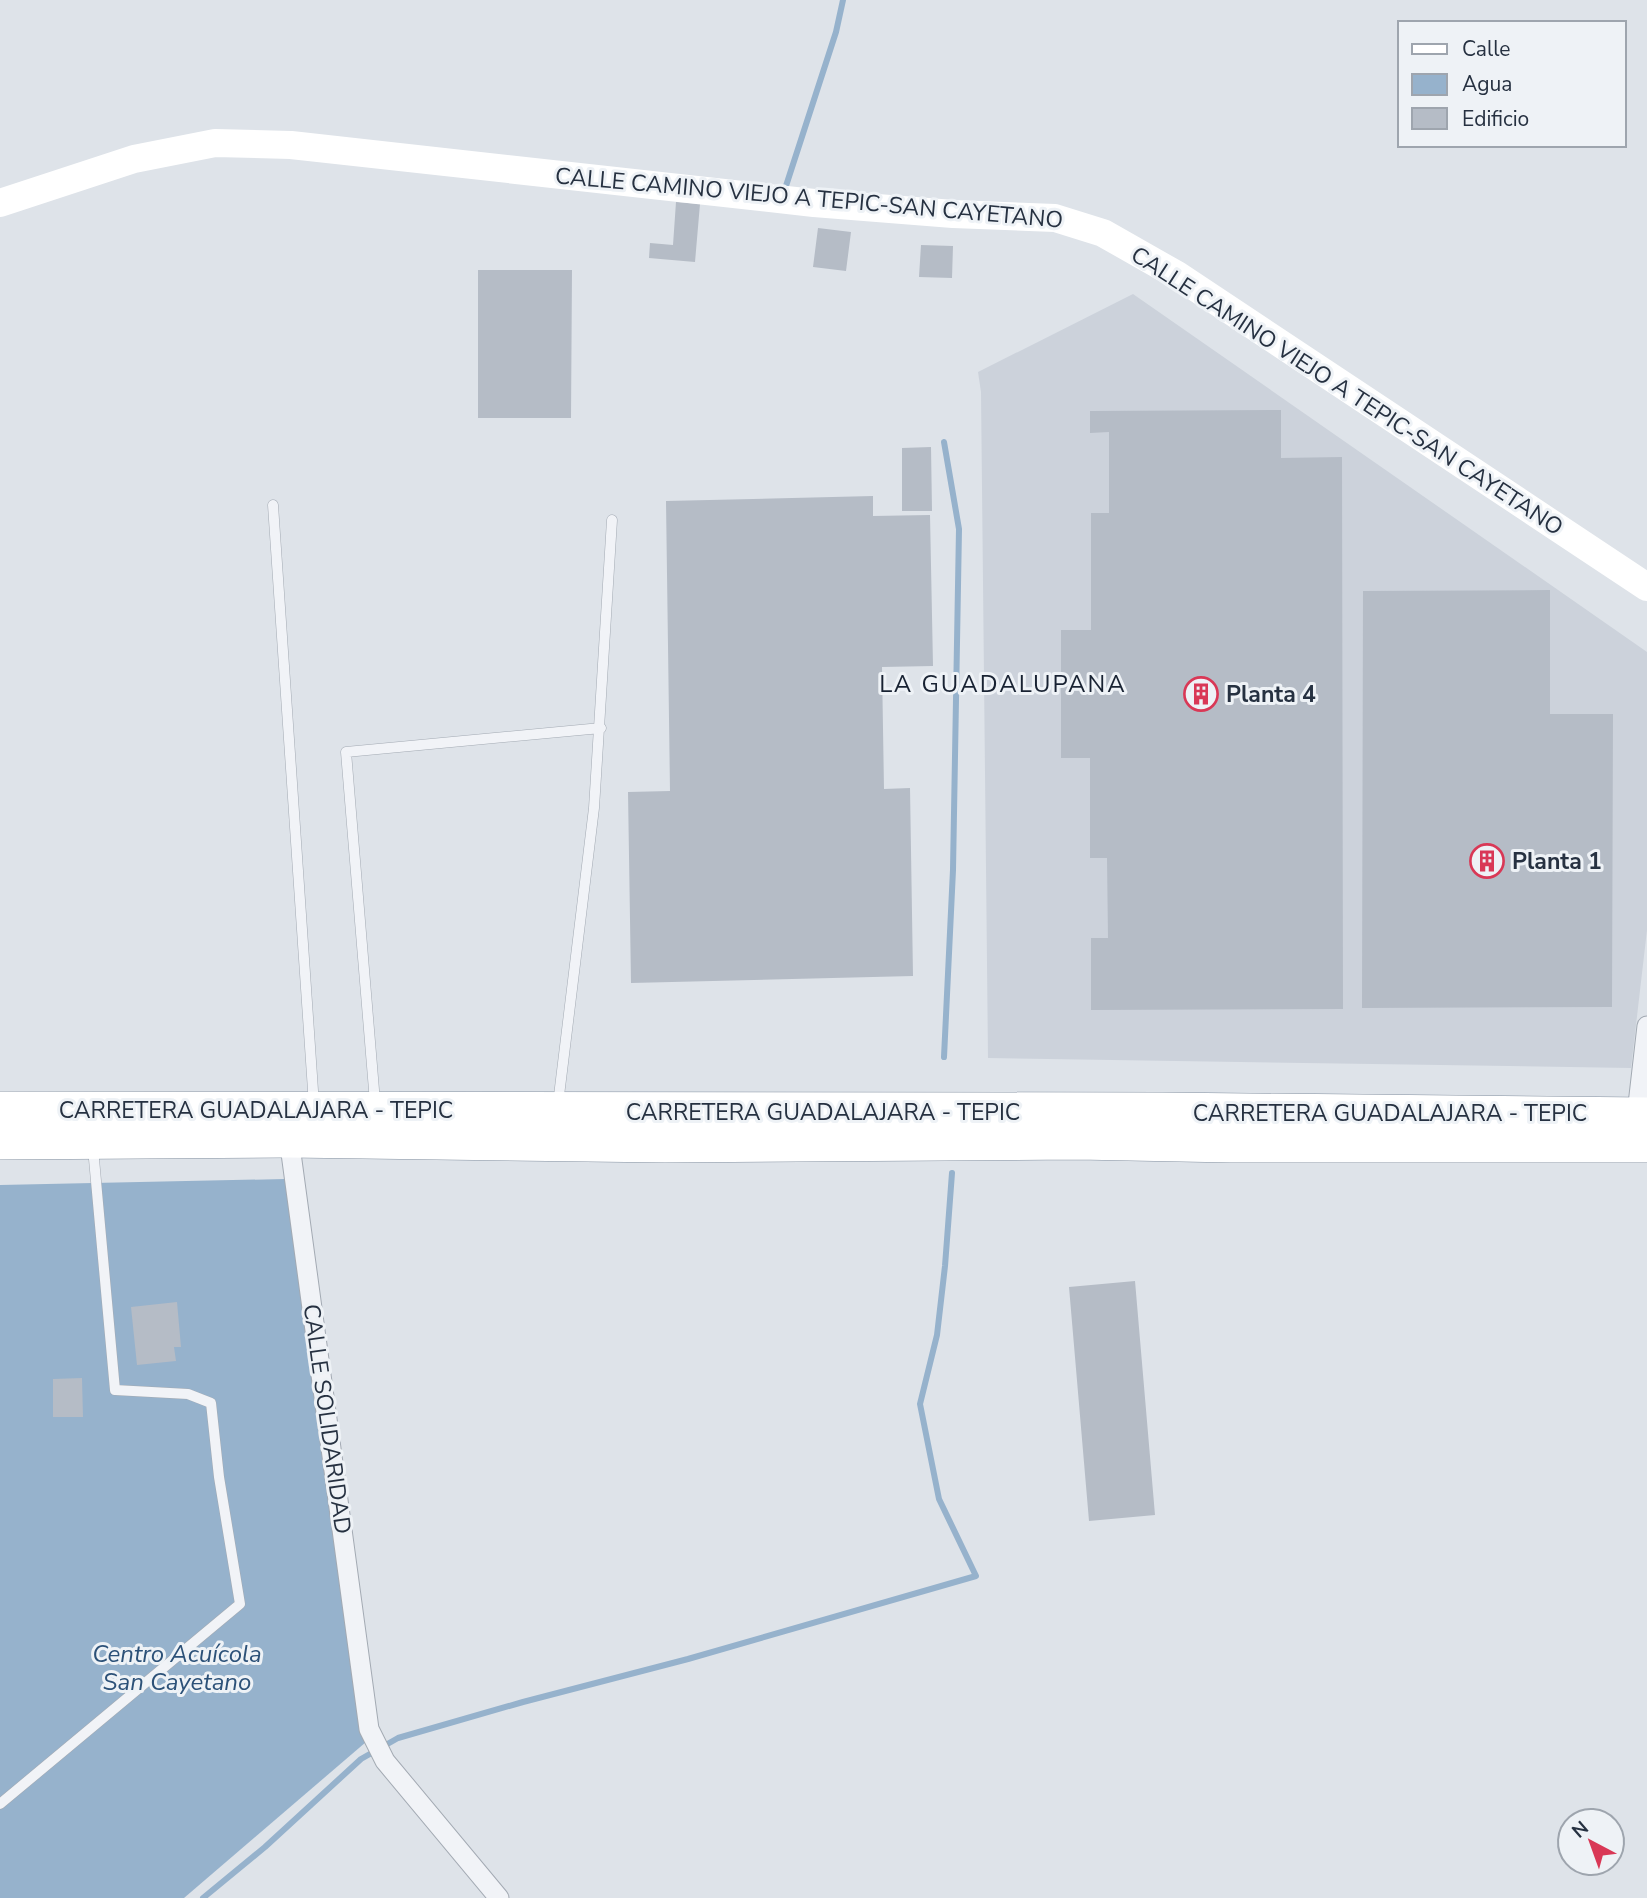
<svg xmlns="http://www.w3.org/2000/svg" width="1647" height="1898" font-family="'Nunito Sans',sans-serif">
<style>
.built{fill:#ccd2db}
.water{fill:#96b2cc}
.lines{fill:none;stroke-linecap:round;stroke-linejoin:round}
.stream{stroke:#96b2cc;stroke-width:6}
.building{fill:#b5bcc6}
.lane-casing{stroke:#a3aab3;stroke-width:11}
.street-casing{stroke:#a3aab3;stroke-width:21}
.highway-casing{stroke:#8491a1;stroke-width:38}
.lane{stroke:#f1f3f7;stroke-width:10}
.street{stroke:#f1f3f7;stroke-width:19}
.secondary{stroke:#fff;stroke-width:28}
.highway{stroke:#fff;stroke-width:37}
.labels{text-anchor:middle;dominant-baseline:central;stroke-width:6;stroke-linejoin:round;paint-order:stroke}
.street-label{font-size:23px;fill:#263141;stroke:#eef2f6}
.poi-label{font-size:23px;font-weight:bold;fill:#263141;stroke:#eef2f6;text-anchor:start}
.neighbourhood-label{font-size:24px;letter-spacing:2px;fill:#182232;stroke:#eef2f6}
.water-label{font-size:24px;font-style:italic;fill:#2c5178;stroke:#eef2f6}
</style>
<rect width="100%" height="100%" fill="#dee3e9"/>
<path class="built" d="M 1133,294 L 1647,652 L 1647,930 L 1631,1068 L 988,1058 L 981,392 L 978,372 Z"/>
<path class="water" d="M 285,1179 L 366,1742 L 184,1898 L 0,1898 L 0,1185 Z"/>
<g class="lines">
<path class="stream" d="M 784,192 L 836,32 L 843,0
M 944,1057 L 953,870 L 959,529 L 944,442
M 203,1898 L 265,1847 L 361,1759 L 398,1738 L 523,1702 L 688,1659 L 976,1576 L 939,1499 L 920,1404 L 937,1335 L 945,1266 L 952,1173"/>
</g>
<path class="building" d="M 676,202 L 700,204 L 695,262 L 649,258 L 650,243 L 673,245 Z
M 818,228 L 851,232 L 846,271 L 813,267 Z
M 921,245 L 953,246 L 952,278 L 919,277 Z
M 478,270 L 572,270 L 571,418 L 478,418 Z
M 1281,410 L 1281,458 L 1342,457 L 1343,1009 L 1091,1010 L 1091,938 L 1108,938 L 1107,858 L 1090,858 L 1090,758 L 1061,758 L 1061,630 L 1091,630 L 1091,513 L 1109,513 L 1109,432 L 1090,433 L 1090,411 Z
M 931,447 L 932,511 L 902,511 L 902,448 Z
M 873,496 L 873,516 L 930,515 L 933,666 L 882,667 L 884,789 L 910,788 L 913,976 L 631,983 L 628,792 L 670,791 L 666,501 Z
M 1550,590 L 1550,714 L 1613,714 L 1612,1007 L 1362,1008 L 1363,591 Z
M 1135,1281 L 1155,1515 L 1089,1521 L 1069,1287 Z
M 177,1302 L 181,1347 L 174,1347 L 176,1361 L 137,1365 L 131,1307 Z
M 82,1378 L 83,1417 L 53,1417 L 53,1379 Z"/>
<g class="lines">
<g class="lane-casing">
<path id="lane" d="M 273,505 L 314,1105
M 375,1102 L 346,752 L 601,728
M 558,1104 L 594,808 L 612,520
M 0,1804 L 240,1604 L 219,1477 L 211,1403 L 188,1394 L 115,1390 L 93,1148"/>
</g>
<g class="street-casing">
<path id="street" d="M 1636,1122 L 1647,1026
M 288,1131 L 369,1729 L 385,1761 L 499,1898"/>
</g>
<g class="highway-casing">
<path id="highway" d="M 0,1110 L 1162,1111 L 1647,1116
M 0,1141 L 289,1139 L 665,1144 L 1078,1141 L 1231,1144 L 1647,1144"/>
</g>
<use href="#lane" class="lane"/>
<use href="#street" class="street"/>
<path class="secondary" d="M 0,203 L 134,159 L 215,143 L 291,145 L 814,203 L 953,214 L 1055,218 L 1103,233 L 1177,275 L 1647,587"/>
<use href="#highway" class="highway"/>
</g>
<defs>
<g id="building-ring" transform="scale(1.75)"><circle r="9.5" fill="#eef2f6" stroke="#d93856" stroke-width="1.5"/><path d="M-4-6H4V6H1V3H-1V6H-4ZM-2.5-4.3h1.7v1.8h-1.7ZM.8-4.3h1.7v1.8H.8ZM-2.5-1h1.7V.8h-1.7ZM.8-1h1.7V.8H.8Z" fill="#d93856"/></g>
</defs>
<g fill-rule="evenodd">
<use href="#building-ring" x="1201" y="694"/>
<use href="#building-ring" x="1487" y="861"/>
</g>
<g class="labels">
<g class="street-label">
<text transform="translate(809 198) rotate(5)">CALLE CAMINO VIEJO A TEPIC-SAN CAYETANO</text>
<text transform="translate(1347 391) rotate(33)">CALLE CAMINO VIEJO A TEPIC-SAN CAYETANO</text>
<text x="256" y="1110">CARRETERA GUADALAJARA - TEPIC</text>
<text x="823" y="1112">CARRETERA GUADALAJARA - TEPIC</text>
<text x="1390" y="1113">CARRETERA GUADALAJARA - TEPIC</text>
<text transform="translate(327 1419) rotate(82)">CALLE SOLIDARIDAD</text>
</g>
<g class="poi-label">
<text x="1226" y="694">Planta 4</text>
<text x="1512" y="861">Planta 1</text>
</g>
<g class="neighbourhood-label">
<text x="1003" y="684">LA GUADALUPANA</text>
</g>
<g class="water-label">
<text x="177" y="1654">Centro Acuícola<tspan x="177" dy="28">San Cayetano</tspan></text>
</g>
</g>
<rect x="1398" y="21" width="228" height="126" fill="#eef2f6" stroke="#9ea5ae" stroke-width="2"/>
<rect x="1412" y="44" width="35" height="10" fill="#ffffff" stroke="#9ea5ae" stroke-width="2"/>
<text x="1462" y="56" font-size="21" fill="#263141">Calle</text>
<rect x="1412" y="74" width="35" height="21" fill="#96b2cc" stroke="#9ea5ae" stroke-width="2"/>
<text x="1462" y="91" font-size="21" fill="#263141">Agua</text>
<rect x="1412" y="108" width="35" height="21" fill="#b5bcc6" stroke="#9ea5ae" stroke-width="2"/>
<text x="1462" y="126" font-size="21" fill="#263141">Edificio</text>
<g transform="translate(1591 1842) rotate(319)"><circle r="33" fill="#eef2f6" stroke="#9ea5ae" stroke-width="2"/>
<path d="M0-5L12 26L0 18L-12 26Z" fill="#d93856"/>
<text y="-10" font-size="19" font-weight="bold" text-anchor="middle" fill="#263141">N</text>
</g>
</svg>
